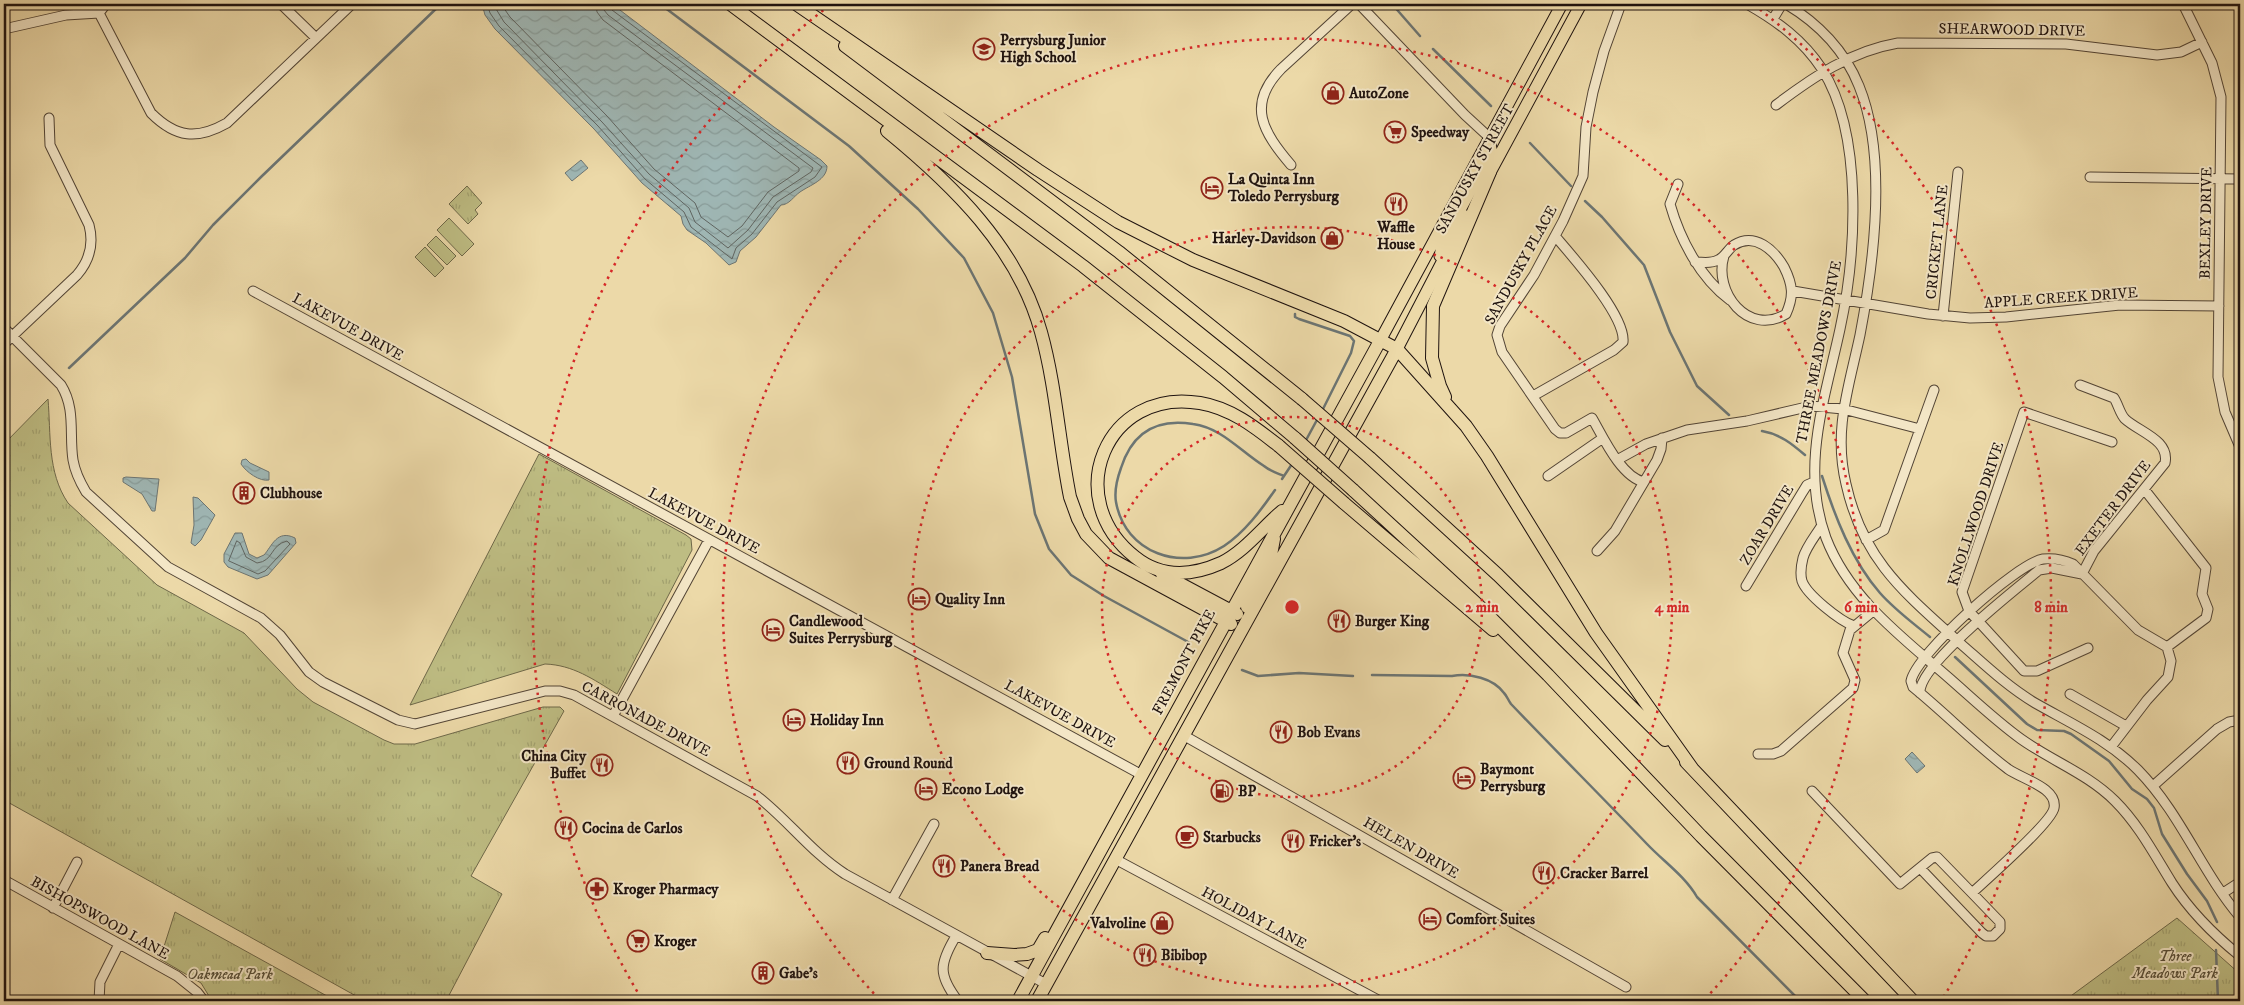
<svg xmlns="http://www.w3.org/2000/svg" width="2244" height="1005" font-family="'IM FELL DW Pica',serif">
<style>
.grass{fill:url(#grass-tufts);stroke:#6e6849}
.pitch{fill:#bebd83;stroke:#6e6849}
.water{fill:url(#water-waves);stroke:#6c7573}
.lines{fill:none;stroke-linecap:round;stroke-linejoin:round}
.shore{stroke:#5f6562;stroke-width:1}
.stream{stroke:#6c7573;stroke-width:2.5}
.minor-casing{stroke:#524435;stroke-width:11}
.major-casing{stroke:#1f130f;stroke-width:13}
.highway-casing{stroke:#1f130f;stroke-width:14}
.minor{stroke:#f3e6c6;stroke-width:9}
.major{stroke:#ecd9a8;stroke-width:11}
.highway{stroke:#ecd9a8;stroke-width:12}
.highway-bridge-casing{stroke:#1f130f;stroke-width:14;stroke-linecap:butt}
.highway-bridge{stroke:#ecd9a8;stroke-width:12}
.ring{fill:none;stroke:#d62828;stroke-width:2.5;stroke-dasharray:2.5 5}
.labels{text-anchor:middle;dominant-baseline:central;stroke-width:4;stroke-linejoin:round;paint-order:stroke}
.street-label{font-size:15px;fill:#1f130f;stroke:#f3e6c6}
.poi-label{font-size:15px;font-weight:bold;fill:#1f130f;stroke:#f3e6c6;text-anchor:start}
.park-label{font-size:15px;font-style:italic;fill:#574e38;stroke:#f3e6c6}
.centre{fill:#d62828;stroke:#f3e6c6;stroke-width:2.5}
.ring-label{font-size:15px;text-anchor:middle;font-weight:bold;fill:#d62828;stroke:#f3e6c6;stroke-width:4;stroke-linejoin:round;paint-order:stroke}
</style>
<defs>
<pattern id="grass-tufts" width="24" height="20" patternUnits="userSpaceOnUse" patternTransform="scale(1.25)"><rect width="24" height="20" fill="#bebd83"/><path d="M3 7l-1-3M5 7V3M7 7l1-3M15 17l-1-3M17 17v-4M19 17l1-3" fill="none" stroke="#a3a270"/></pattern>
<pattern id="water-waves" width="16" height="10" patternUnits="userSpaceOnUse" patternTransform="scale(1.25)"><rect width="16" height="10" fill="#9fb7b5"/><path d="M0 5q4-4 8 0t8 0" fill="none" stroke="#889c9a"/></pattern>
</defs>
<rect width="100%" height="100%" fill="#ecd9a8"/>
<filter id="stains"><feTurbulence type="fractalNoise" baseFrequency=".004" numOctaves="4"/><feColorMatrix values="0 0 0 0 .2 0 0 0 0 .09 0 0 0 0 .02 0 0 0 .5 -.17"/></filter>
<radialGradient id="worn" r=".72"><stop offset=".6" stop-color="#630" stop-opacity="0"/><stop offset="1" stop-color="#630" stop-opacity=".3"/></radialGradient>
<path class="grass" d="M 467,186 L 482,203 L 475,210 L 478,214 L 468,224 L 449,204 Z
M 48,399 C 51,434 47,472 68,503 L 157,585 L 244,633 L 297,689 L 313,702 L 384,740 L 394,744 L 415,744 L 543,707 L 560,707 L 564,711 L 471,876 L 502,894 L 446,1001 L 365,1001 L 4,800 L 4,444 Z
M 539,454 L 686,535 L 691,539 L 692,550 L 617,694 C 593,679 573,665 545,664 L 410,705 Z
M 175,912 L 336,1001 L 212,1001 L 201,983 L 160,959 Z
M 2177,918 L 2240,974 L 2240,1001 L 2064,1001 Z"/>
<path class="pitch" d="M 449,218 L 474,244 L 462,256 L 437,230 Z
M 436,236 L 456,256 L 447,265 L 427,245 Z
M 425,247 L 444,268 L 435,277 L 415,257 Z"/>
<path class="water" d="M 482,4 L 612,4 L 774,127 L 821,160 L 827,166 C 827,180 810,185 800,192 C 794,196 789,205 781,205 L 756,237 L 740,251 L 736,262 L 729,265 L 706,243 L 687,230 L 683,224 L 681,216 L 642,183 L 594,129 L 495,29 L 485,15 Z
M 581,160 L 588,168 L 572,181 L 565,173 Z
M 246,459 L 250,463 L 269,472 L 269,480 C 260,482 246,472 241,464 L 242,460 Z
M 126,477 L 159,479 L 155,511 L 152,511 L 142,494 L 123,482 L 123,478 Z
M 193,497 L 198,498 L 215,515 L 201,540 L 195,546 L 191,543 L 194,525 Z
M 235,533 L 242,533 L 249,554 L 257,558 L 264,555 C 272,546 277,529 295,538 L 296,543 L 268,575 L 257,579 L 228,567 L 224,562 L 224,554 Z
M 1912,752 L 1925,766 L 1917,773 L 1905,759 Z"/>
<g class="lines">
<path class="shore" d="M 487,4 L 490,13 L 499,26 L 598,126 L 645,179 L 684,212 L 691,227 L 732,259 L 736,248 L 752,234 L 777,202 L 815,177 L 822,167 L 612,10 L 609,4
M 493,4 L 504,22 L 602,122 L 649,174 L 689,208 L 695,222 L 728,248 L 748,230 L 773,197 L 811,172 L 813,168 L 608,15 L 604,10 L 603,4
M 501,4 L 510,17 L 607,116 L 654,169 L 695,203 L 701,217 L 728,237 L 742,226 L 768,192 L 799,171 L 799,168 L 603,20 L 597,12 L 596,4
M 237,541 L 240,543 L 246,557 L 257,563 C 274,561 270,545 287,541 L 290,544 L 265,571 L 258,574 L 229,561 Z"/>
<path class="stream" d="M 660,4 L 849,146 L 918,209 L 964,258 L 993,313 L 1012,377 L 1035,514 L 1049,549 L 1071,575 L 1104,596 L 1190,643
M 1392,4 L 1420,36
M 1433,49 L 1491,106
M 1530,143 L 1571,186
M 1585,201 L 1602,217 L 1644,265 L 1670,332 L 1697,386 L 1729,415
M 1295,314 L 1295,317 L 1299,319 L 1350,336 L 1354,341 L 1351,353 L 1322,411
M 69,368 L 185,258 L 213,225 L 261,177 L 441,4
M 1762,431 C 1780,434 1792,444 1805,455
M 1305,442 L 1318,418
M 1822,476 C 1835,517 1852,561 1880,593 C 1895,610 1913,623 1930,637
M 1282,479 L 1292,464
M 1275,490 C 1261,510 1245,532 1224,546 C 1182,573 1125,553 1116,502 C 1114,490 1117,479 1121,468 C 1132,433 1156,418 1193,424 C 1222,428 1240,451 1264,466 C 1270,471 1277,473 1284,476
M 1955,657 L 2027,724 L 2037,730 L 2064,731 L 2071,734 L 2109,761 L 2132,789 L 2147,799 L 2154,808 L 2162,834 L 2187,874 L 2207,901 L 2217,922
M 1242,670 L 1258,676 L 1299,673 L 1353,676
M 1372,675 L 1452,676 C 1470,673 1493,678 1504,693 C 1507,696 1508,700 1511,704 C 1556,751 1602,797 1647,844 C 1663,861 1685,876 1697,897 L 1800,1001
M 2216,950 L 2218,1001"/>
<g class="minor-casing">
<path id="minor" d="M 281,4 L 316,38
M 1359,4 L 1465,115 L 1490,138
M 1621,4 L 1604,51 L 1593,92 L 1586,127 L 1583,176 L 1563,221 L 1534,275 L 1500,326 L 1497,335 L 1502,352 L 1555,429 L 1560,433 L 1566,433 L 1592,418 C 1603,437 1621,477 1644,482
M 1747,4 C 1777,21 1803,40 1822,69 C 1864,135 1856,256 1840,329 C 1825,399 1800,467 1826,538 C 1849,598 1902,637 1949,678 C 1973,699 1996,721 2021,739 C 2052,761 2088,774 2115,801 C 2139,825 2154,854 2172,883 C 2190,911 2214,935 2240,956
M 1786,4 C 1818,23 1845,51 1859,86 C 1888,157 1874,262 1860,335 C 1849,387 1833,430 1846,484 C 1863,561 1906,594 1961,644 C 1985,665 2008,687 2035,703 C 2072,724 2108,740 2138,770 C 2181,814 2201,871 2240,917
M 2183,4 L 2212,63 L 2221,97 L 2218,377 L 2225,412 L 2240,447
M 99,13 L 151,113 C 176,138 197,140 227,123 L 352,4
M 99,13 L 106,4
M 1773,19 L 1782,4
M 4,29 L 66,15 L 99,13
M 1776,105 C 1813,77 1851,51 1898,43 L 2066,44 L 2157,55 L 2181,52 L 2202,42
M 1291,165 C 1263,132 1246,105 1281,69 L 1352,4
M 2090,177 L 2240,179
M 1678,184 L 1670,204 C 1680,239 1700,278 1730,300
M 1695,262 C 1703,262 1711,264 1718,260 C 1725,257 1728,249 1734,245 C 1755,232 1774,250 1784,267 C 1793,285 1794,296 1786,314 C 1748,337 1713,292 1724,256
M 253,291 L 1142,775
M 1793,291 L 1928,314 L 1970,318 L 2006,317 L 2120,305 L 2219,306
M 1943,316 L 1958,172
M 4,328 L 61,385 C 76,409 69,434 73,460 C 75,472 80,482 86,492 L 168,567 L 261,618 L 280,635 L 309,672 L 323,682 L 398,720 L 415,724 L 545,691 L 560,691 L 574,695 L 757,796 C 788,820 812,853 845,874 L 1046,984
M 4,344 L 77,275 C 90,260 94,244 89,225 L 50,145 L 49,118
M 2080,385 L 2114,398 C 2118,404 2120,414 2125,419 C 2139,432 2170,440 2165,463 L 2094,551 L 2082,574
M 1533,396 L 1614,350 L 1623,342 C 1626,316 1572,256 1555,236
M 1920,429 L 1934,390
M 1617,460 L 1646,444 L 1687,430 L 1747,421 L 1811,406 L 1843,409 L 1920,429 L 1884,530 L 1866,540
M 1548,476 L 1603,438
M 2144,489 L 2206,568 L 2202,594 L 2208,609 L 2206,618 L 2167,647
M 1822,525 C 1816,535 1806,547 1803,558 C 1801,566 1800,574 1802,581 C 1807,595 1840,621 1854,626
M 1597,551 L 1615,531 L 1657,460 L 1661,449 L 1662,438
M 1746,586 L 1802,493 L 1807,485 L 1814,482
M 2088,648 L 2037,671 L 2024,671 L 1969,611 L 1962,592 L 2024,412 L 2112,442
M 1920,693 C 1918,665 2016,589 2039,570 L 2052,568 L 2082,574
M 2070,694 L 2126,726
M 613,716 L 709,540
M 1183,735 L 1626,987
M 1758,754 L 1773,754 L 1781,751 L 1853,688 L 1855,680 L 1843,653 L 1850,630 L 1873,611
M 2153,786 L 2217,729 L 2229,722 L 2240,720
M 1812,791 L 1900,884 L 1932,858 L 1937,857 L 1972,893 C 1986,880 2052,822 2054,808 C 2058,788 2022,779 2008,769 C 1975,744 1946,714 1913,687 L 1911,681 C 1916,654 2016,564 2043,559 C 2053,558 2064,560 2073,564 L 2138,630 L 2167,647 L 2171,661 L 2168,677 L 2147,700 L 2111,747
M 1115,859 L 1380,1001
M 1920,868 L 1982,933 L 1986,936 L 1993,936 L 2000,929 L 2000,922 L 1972,893
M 4,880 L 177,976 L 197,992 L 204,1001
M 2223,893 L 2240,882
M 892,900 L 934,824
M 53,908 L 77,862
M 956,936 C 939,964 938,975 958,1001
M 99,1001 L 100,982 L 119,944"/>
</g>
<g class="major-casing">
<path id="major" d="M 1486,180 L 1581,4
M 1440,256 L 1443,241 L 1487,160 L 1491,149 L 1490,144
M 1381,339 L 1562,4
M 1397,349 L 1466,216"/>
</g>
<g class="highway-casing">
<path id="highway" d="M 730,4 L 1083,266 L 1223,377 L 1295,438
M 796,4 L 1038,170 L 1118,222 L 1193,260 L 1344,321 L 1397,349 L 1466,426 L 1487,456 L 1596,633 L 1692,768
M 845,46 L 1119,252 L 1302,399
M 887,131 C 953,185 1018,248 1041,332 C 1056,386 1059,442 1070,497 L 1078,519 L 1086,534 L 1109,558 L 1231,624
M 1445,397 L 1440,386 L 1432,358 L 1433,306 L 1490,172
M 1279,446 C 1256,428 1231,408 1200,403 C 1106,387 1060,498 1135,557 C 1161,578 1192,576 1221,563 C 1245,551 1262,528 1282,511
M 1370,458 L 1498,575 L 1665,740
M 1353,490 L 1479,606 L 1548,675 L 1701,836 L 1865,1001
M 1344,503 L 1493,630
M 1162,574 L 1237,614
M 1247,607 L 1247,602 L 1271,555 L 1274,539
M 1686,762 L 1913,1001
M 987,953 L 1014,955 L 1027,954 L 1038,950 L 1045,938
M 1018,1001 L 1381,339
M 1037,1001 L 1397,349"/>
</g>
<use href="#minor" class="minor"/>
<use href="#major" class="major"/>
<use href="#highway" class="highway"/>
<g class="highway-bridge-casing">
<path id="highway-bridge" d="M 1302,399 L 1370,458
M 1295,438 L 1353,490
M 1279,446 L 1344,503"/>
</g>
<use href="#highway-bridge" class="highway-bridge"/>
</g>
<g class="ring">
<circle cx="1292" cy="607" r="190"/>
<circle cx="1292" cy="607" r="380"/>
<path d="M879 999A569 569 0 1 1 1705 999"/>
<path d="M641 998A759 759 0 0 1 830 5M1754 5A759 759 0 0 1 1943 998"/>
</g>
<defs>
<g id="school-ring" transform="scale(1.125)"><circle r="9.5" fill="#f3e6c6" stroke="#8f2418" stroke-width="1.5"/><path d="M0-5L7-2L0 1L-7-2ZM-4 1L0 2.5L4 1V4Q0 6-4 4Z" fill="#8f2418"/></g>
<g id="shop-ring" transform="scale(1.125)"><circle r="9.5" fill="#f3e6c6" stroke="#8f2418" stroke-width="1.5"/><path d="M-5-2.5h2.3a2.7 3.5 0 0 1 5.4 0H5L5.5 6h-11ZM-1.5-2.5h3a1.5 2.3 0 0 0-3 0Z" fill="#8f2418"/></g>
<g id="supermarket-ring" transform="scale(1.125)"><circle r="9.5" fill="#f3e6c6" stroke="#8f2418" stroke-width="1.5"/><path d="M-6-5.5h2.5l.6 2H6L4.5 2H-2.5L-4.4-4H-6ZM-1.5 3.2a1.3 1.3 0 1 0 .1 0ZM3 3.2a1.3 1.3 0 1 0 .1 0Z" fill="#8f2418"/></g>
<g id="hotel-ring" transform="scale(1.125)"><circle r="9.5" fill="#f3e6c6" stroke="#8f2418" stroke-width="1.5"/><path d="M-6-4.5h1.5V1H6V5H4.5V3h-9V5H-6ZM-4 0a1.8 1.8 0 1 1 3.6 0ZM.5 0V-2.5h3Q6-2.5 6 0Z" fill="#8f2418"/></g>
<g id="restaurant-ring" transform="scale(1.125)"><circle r="9.5" fill="#f3e6c6" stroke="#8f2418" stroke-width="1.5"/><path d="M-5-6h1v4h1v-4h1v4h1v-4h1v5L-1.5 .5V6h-2V.5L-5-1ZM5-6V6H3V1.5H1.5Q1.5-4 5-6Z" fill="#8f2418"/></g>
<g id="building-ring" transform="scale(1.125)"><circle r="9.5" fill="#f3e6c6" stroke="#8f2418" stroke-width="1.5"/><path d="M-4-6H4V6H1V3H-1V6H-4ZM-2.5-4.3h1.7v1.8h-1.7ZM.8-4.3h1.7v1.8H.8ZM-2.5-1h1.7V.8h-1.7ZM.8-1h1.7V.8H.8Z" fill="#8f2418"/></g>
<g id="fuel-ring" transform="scale(1.125)"><circle r="9.5" fill="#f3e6c6" stroke="#8f2418" stroke-width="1.5"/><path d="M-5.5-6h7V0h2V4h1.3V-2.5L3-4.5l.8-.8L6-3V5H2.5V1h-1V6h-7ZM-4.2-4.7v3.2H.2V-4.7Z" fill="#8f2418"/></g>
<g id="cafe-ring" transform="scale(1.125)"><circle r="9.5" fill="#f3e6c6" stroke="#8f2418" stroke-width="1.5"/><path d="M-5.5-4.5H6V0H3Q3 3.5 0 3.5H-2.5Q-5.5 3.5-5.5 0ZM3-3.2v2h1.7v-2ZM-6 4.5H4V6H-6Z" fill="#8f2418"/></g>
<g id="pharmacy-ring" transform="scale(1.125)"><circle r="9.5" fill="#f3e6c6" stroke="#8f2418" stroke-width="1.5"/><path d="M-2-6h4v4h4v4h-4v4h-4v-4h-4v-4h4Z" fill="#8f2418"/></g>
</defs>
<g fill-rule="evenodd">
<use href="#school-ring" x="984" y="49"/>
<use href="#shop-ring" x="1333" y="93"/>
<use href="#supermarket-ring" x="1395" y="132"/>
<use href="#hotel-ring" x="1212" y="188"/>
<use href="#restaurant-ring" x="1396" y="204"/>
<use href="#shop-ring" x="1332" y="238"/>
<use href="#building-ring" x="244" y="493"/>
<use href="#hotel-ring" x="919" y="599"/>
<use href="#restaurant-ring" x="1339" y="621"/>
<use href="#hotel-ring" x="773" y="630"/>
<use href="#hotel-ring" x="794" y="720"/>
<use href="#restaurant-ring" x="1281" y="732"/>
<use href="#restaurant-ring" x="848" y="763"/>
<use href="#restaurant-ring" x="602" y="765"/>
<use href="#hotel-ring" x="1464" y="778"/>
<use href="#hotel-ring" x="926" y="789"/>
<use href="#fuel-ring" x="1222" y="791"/>
<use href="#restaurant-ring" x="566" y="828"/>
<use href="#cafe-ring" x="1187" y="837"/>
<use href="#restaurant-ring" x="1293" y="841"/>
<use href="#restaurant-ring" x="944" y="866"/>
<use href="#restaurant-ring" x="1544" y="873"/>
<use href="#pharmacy-ring" x="597" y="889"/>
<use href="#hotel-ring" x="1430" y="919"/>
<use href="#shop-ring" x="1162" y="923"/>
<use href="#supermarket-ring" x="638" y="941"/>
<use href="#restaurant-ring" x="1145" y="955"/>
<use href="#building-ring" x="763" y="973"/>
</g>
<g class="labels">
<g class="street-label">
<text transform="translate(2012 30) rotate(1)">SHEARWOOD DRIVE</text>
<text transform="translate(1475 169) rotate(-61)">SANDUSKY STREET</text>
<text transform="translate(2206 223) rotate(-89)">BEXLEY DRIVE</text>
<text transform="translate(1937 242) rotate(-84)">CRICKET LANE</text>
<text transform="translate(1521 265) rotate(-61)">SANDUSKY PLACE</text>
<text transform="translate(2061 298) rotate(-4)">APPLE CREEK DRIVE</text>
<text transform="translate(348 327) rotate(29)">LAKEVUE DRIVE</text>
<text transform="translate(1819 352) rotate(-79)">THREE MEADOWS DRIVE</text>
<text transform="translate(2113 508) rotate(-53)">EXETER DRIVE</text>
<text transform="translate(1976 514) rotate(-72)">KNOLLWOOD DRIVE</text>
<text transform="translate(704 521) rotate(28)">LAKEVUE DRIVE</text>
<text transform="translate(1767 525) rotate(-59)">ZOAR DRIVE</text>
<text transform="translate(1184 662) rotate(-62)">FREMONT PIKE</text>
<text transform="translate(1060 714) rotate(29)">LAKEVUE DRIVE</text>
<text transform="translate(646 719) rotate(28)">CARRONADE DRIVE</text>
<text transform="translate(1411 848) rotate(30)">HELEN DRIVE</text>
<text transform="translate(100 918) rotate(29)">BISHOPSWOOD LANE</text>
<text transform="translate(1254 918) rotate(28)">HOLIDAY LANE</text>
</g>
<g class="poi-label">
<text x="1000" y="40">Perrysburg Junior<tspan x="1000" dy="17">High School</tspan></text>
<text x="1349" y="93">AutoZone</text>
<text x="1411" y="132">Speedway</text>
<text x="1228" y="179">La Quinta Inn<tspan x="1228" dy="17">Toledo Perrysburg</tspan></text>
<text x="1396" y="227" text-anchor="middle">Waffle<tspan x="1396" dy="17">House</tspan></text>
<text x="1316" y="238" text-anchor="end">Harley-Davidson</text>
<text x="260" y="493">Clubhouse</text>
<text x="935" y="599">Quality Inn</text>
<text x="789" y="621">Candlewood<tspan x="789" dy="17">Suites Perrysburg</tspan></text>
<text x="1355" y="621">Burger King</text>
<text x="810" y="720">Holiday Inn</text>
<text x="1297" y="732">Bob Evans</text>
<text x="586" y="756" text-anchor="end">China City<tspan x="586" dy="17">Buffet</tspan></text>
<text x="864" y="763">Ground Round</text>
<text x="1480" y="769">Baymont<tspan x="1480" dy="17">Perrysburg</tspan></text>
<text x="942" y="789">Econo Lodge</text>
<text x="1238" y="791">BP</text>
<text x="582" y="828">Cocina de Carlos</text>
<text x="1203" y="837">Starbucks</text>
<text x="1309" y="841">Fricker's</text>
<text x="960" y="866">Panera Bread</text>
<text x="1560" y="873">Cracker Barrel</text>
<text x="613" y="889">Kroger Pharmacy</text>
<text x="1446" y="919">Comfort Suites</text>
<text x="1146" y="923" text-anchor="end">Valvoline</text>
<text x="654" y="941">Kroger</text>
<text x="1161" y="955">Bibibop</text>
<text x="779" y="973">Gabe's</text>
</g>
<g class="park-label">
<text x="2175" y="956">Three<tspan x="2175" dy="17">Meadows Park</tspan></text>
<text x="230" y="974">Oakmead Park</text>
</g>
</g>
<circle cx="1292" cy="607" r="8" class="centre"/>
<g class="ring-label">
<text x="1482" y="612">2 min</text>
<text x="1672" y="612">4 min</text>
<text x="1861" y="612">6 min</text>
<text x="2051" y="612">8 min</text>
</g>
<rect width="2244" height="1005" fill="none" stroke="#ecd9a8" stroke-width="20"/>
<rect x="5" y="5" width="2234" height="995" fill="none" stroke="#1f130f" stroke-width="2.5"/>
<rect x="10" y="10" width="2224" height="985" fill="none" stroke="#1f130f"/>
<rect width="100%" height="100%" filter="url(#stains)"/>
<rect width="100%" height="100%" fill="url(#worn)"/>
</svg>
